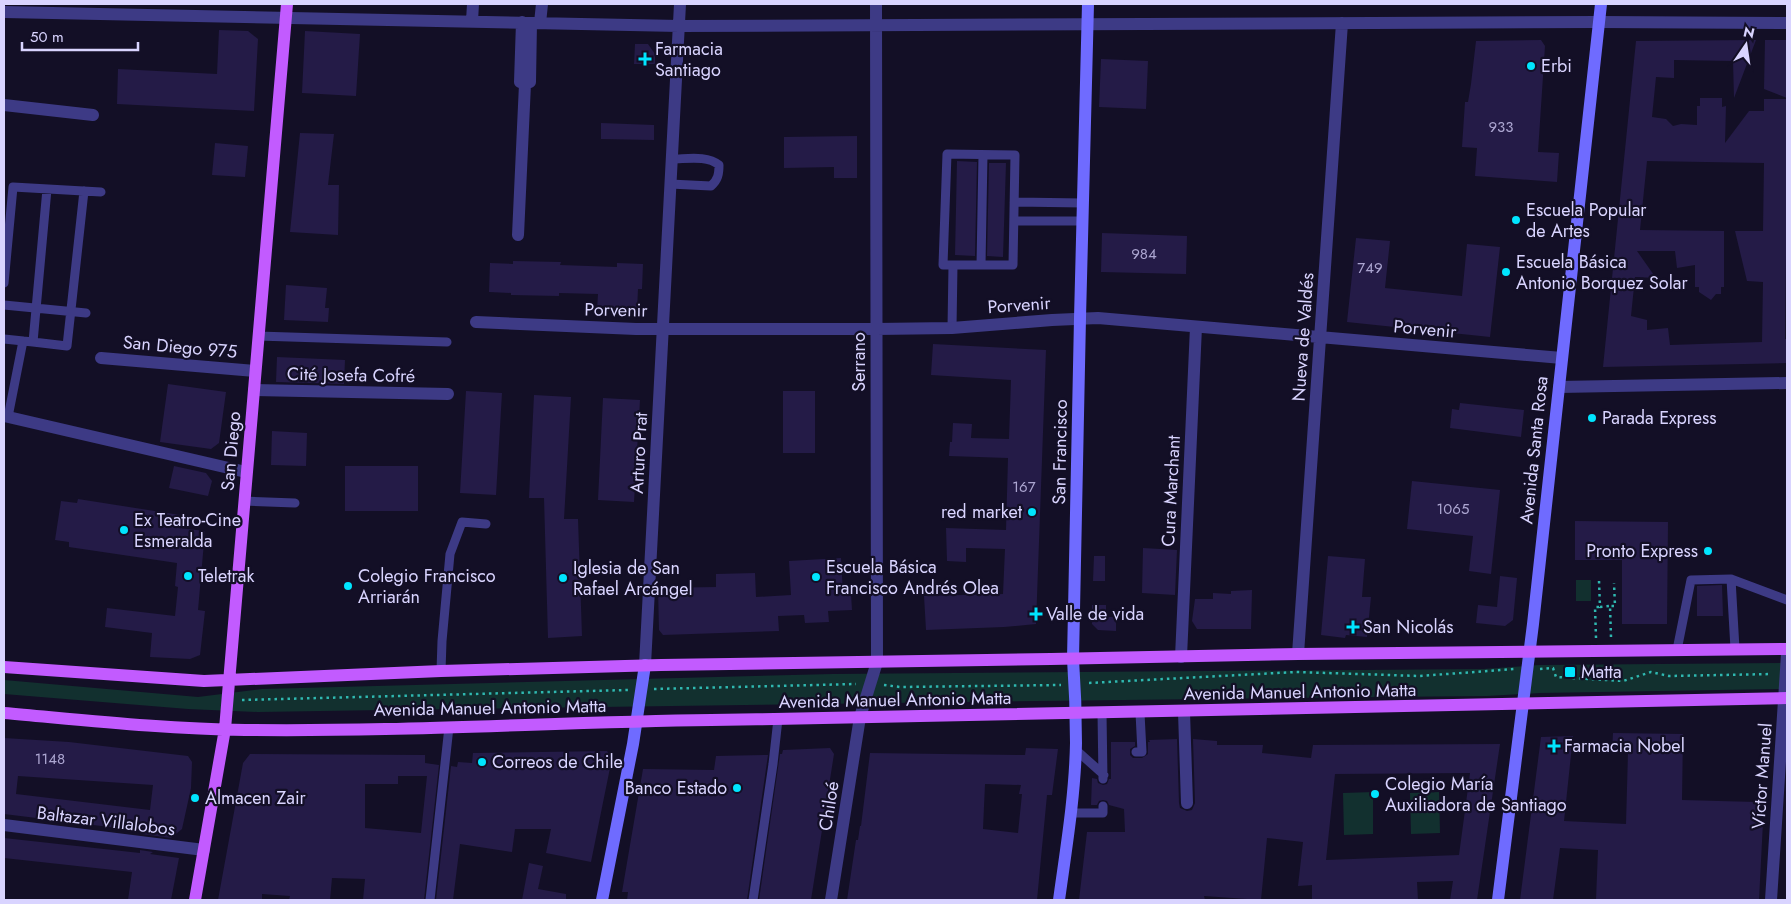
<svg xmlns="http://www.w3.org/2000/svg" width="1791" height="904" font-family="Jost,sans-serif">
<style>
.green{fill:#12302f}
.building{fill:#241b47;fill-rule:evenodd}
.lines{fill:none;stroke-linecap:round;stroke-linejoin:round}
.path{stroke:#2fb8b0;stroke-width:2.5;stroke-dasharray:2.5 4;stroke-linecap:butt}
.lane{stroke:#3d3a85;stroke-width:9}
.street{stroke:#3d3a85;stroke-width:12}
.secondary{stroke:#6f6bff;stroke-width:12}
.primary{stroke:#c25bff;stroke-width:12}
.poi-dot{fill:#00e5ff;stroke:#130f26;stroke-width:2}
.labels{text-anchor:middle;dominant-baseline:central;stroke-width:4.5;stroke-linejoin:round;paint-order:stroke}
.number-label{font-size:15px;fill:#aca6d1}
.poi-label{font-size:18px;fill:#d9d4ff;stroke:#130f26;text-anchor:start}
.street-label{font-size:18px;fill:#d9d4ff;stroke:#130f26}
</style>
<rect width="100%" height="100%" fill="#130f26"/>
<path class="green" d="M 1576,580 L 1591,580 L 1591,601 L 1576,601 Z
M 1787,663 L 1787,689 L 1540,693 L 1487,696 C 1077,700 668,706 258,712 L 188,709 L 4,694 L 4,680 L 198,697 L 262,689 L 833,674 L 1483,669 L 1540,665 Z
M 1373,792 L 1373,834 L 1344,835 L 1343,793 Z
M 1439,792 L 1440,833 L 1411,834 L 1410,793 Z"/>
<path class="building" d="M 219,30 L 248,31 L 258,39 L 254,111 L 117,104 L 118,69 L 217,74 Z
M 305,31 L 360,34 L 356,96 L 302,93 Z
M 1541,40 L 1545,46 L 1538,152 L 1559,153 L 1557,182 L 1475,176 L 1477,148 L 1462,147 L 1465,102 L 1468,102 L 1471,84 L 1476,41 Z
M 1756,40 L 1734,98 L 1733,61 L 1674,60 L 1674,78 L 1656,77 L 1652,117 L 1666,119 L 1673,126 L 1681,124 L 1697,125 L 1697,106 L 1700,106 L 1700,98 L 1722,98 L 1722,107 L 1726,106 L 1725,143 L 1749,111 L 1764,111 L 1764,99 L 1787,99 L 1787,256 L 1786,256 L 1785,339 L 1787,339 L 1787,363 L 1603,367 L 1636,41 ZM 1647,161 L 1764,163 L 1763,231 L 1735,231 L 1747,281 L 1763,282 L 1762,342 L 1670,345 L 1668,328 L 1647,330 L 1647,320 L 1631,316 L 1635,277 L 1656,278 L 1637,251 L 1675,251 L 1677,268 L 1695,265 L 1695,287 L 1699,287 L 1699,292 L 1711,300 L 1716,294 L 1721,294 L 1721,287 L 1724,287 L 1724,231 L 1640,230 Z
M 1765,40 L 1787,40 L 1787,98 L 1764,89 Z
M 635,44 L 648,44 L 655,54 L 655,64 L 634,64 Z
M 1101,59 L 1148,61 L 1146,109 L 1099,107 Z
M 601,123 L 654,125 L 654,140 L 601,139 Z
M 300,133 L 334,134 L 328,185 L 339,185 L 338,235 L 290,232 Z
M 857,136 L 857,178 L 834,178 L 834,167 L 784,168 L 784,137 Z
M 215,143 L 248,146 L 245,177 L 212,175 Z
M 957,161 L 977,162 L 975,256 L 955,255 Z
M 989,163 L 1006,163 L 1003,257 L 987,256 Z
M 1102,233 L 1187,236 L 1186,274 L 1101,272 Z
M 1356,238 L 1390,241 L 1385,288 L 1462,296 L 1467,244 L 1500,247 L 1490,337 L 1347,322 Z
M 513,261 L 561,262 L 560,265 L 617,267 L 617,263 L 643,264 L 642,289 L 638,289 L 637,311 L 597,310 L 598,294 L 559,293 L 559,296 L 511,295 L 511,293 L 489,292 L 490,263 L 513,264 Z
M 286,285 L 327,288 L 325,308 L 329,308 L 328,322 L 284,320 Z
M 933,344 L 1046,350 L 1036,624 L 1004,627 L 926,630 L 924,596 L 1003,594 L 1005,549 L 966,548 L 966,562 L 947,561 L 946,528 L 1006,530 L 1008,458 L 949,456 L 950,442 L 952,442 L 953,423 L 972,424 L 971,438 L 1009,439 L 1011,380 L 931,375 Z
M 277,357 L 345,360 L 344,384 L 276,382 Z
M 168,384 L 226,392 L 219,443 L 211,449 L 160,442 Z
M 466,391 L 502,393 L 496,495 L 460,493 Z
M 783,391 L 815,391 L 815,453 L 783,453 Z
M 534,395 L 571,397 L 564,519 L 578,519 L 582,636 L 548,638 L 544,498 L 529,498 Z
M 603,398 L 640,400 L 634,502 L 598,500 Z
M 1460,403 L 1524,410 L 1521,437 L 1450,428 L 1452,409 L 1459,410 Z
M 272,431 L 307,433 L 306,466 L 271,465 Z
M 174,466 L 206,473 L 212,481 L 208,496 L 169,488 Z
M 345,466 L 418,466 L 418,511 L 345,511 Z
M 1412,481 L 1500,490 L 1491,574 L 1469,571 L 1473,536 L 1407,529 Z
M 78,499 L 180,515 L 179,528 L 205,531 L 198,610 L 205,611 L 200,655 L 190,659 L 150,657 L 152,633 L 105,627 L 107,608 L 175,616 L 178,587 L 175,586 L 177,563 L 69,547 L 69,542 L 55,540 L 61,501 L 77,503 Z
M 1575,521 L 1668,522 L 1667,624 L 1622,624 L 1622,560 L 1575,560 Z
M 1143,548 L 1177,550 L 1175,595 L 1142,593 Z
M 1094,556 L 1105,556 L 1105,581 L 1093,581 Z
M 1328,556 L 1365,559 L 1362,597 L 1371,597 L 1367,637 L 1346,635 L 1345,638 L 1321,635 Z
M 841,558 L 843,594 L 851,594 L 852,610 L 828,611 L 829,622 L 805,623 L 804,615 L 778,616 L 779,631 L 663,635 L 659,630 L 658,588 L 716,587 L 716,574 L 755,573 L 756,597 L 791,595 L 789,561 Z
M 1500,576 L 1517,578 L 1513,620 L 1505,626 L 1476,623 L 1478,605 L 1497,607 Z
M 1722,585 L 1723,616 L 1697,616 L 1697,586 Z
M 1252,590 L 1251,629 L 1197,629 L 1192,621 L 1195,599 L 1213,599 L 1213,593 L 1231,594 L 1231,591 Z
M 1092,605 L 1106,605 L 1106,617 L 1116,617 L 1116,631 L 1098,630 L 1092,624 Z
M 1613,733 L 1683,734 L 1682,800 L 1756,802 L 1756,822 L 1763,822 L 1759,900 L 1596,900 L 1598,850 L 1560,848 L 1553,900 L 1520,900 L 1541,737 L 1573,736 L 1564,821 L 1626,824 L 1628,752 L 1612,752 Z
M 4,738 L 69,742 L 188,756 L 192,762 L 191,788 L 182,829 L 171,838 L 142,834 L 142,831 L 4,814 ZM 18,776 L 153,785 L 150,810 L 16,794 Z
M 1177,739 L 1179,803 L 1180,808 L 1187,811 L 1192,810 L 1195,803 L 1193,739 L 1217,741 L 1217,745 L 1263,745 L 1262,753 L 1311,758 L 1313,745 L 1500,744 L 1477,900 L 1450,900 L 1453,881 L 1417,882 L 1418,900 L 1312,900 L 1312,885 L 1298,886 L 1303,842 L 1267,838 L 1261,900 L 1204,896 L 1205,900 L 1079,900 L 1087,832 L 1125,832 L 1124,809 L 1109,805 L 1107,801 L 1103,800 L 1099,801 L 1097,805 L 1091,805 L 1092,778 L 1097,779 L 1098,783 L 1103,785 L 1107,784 L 1109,779 L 1111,779 L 1111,742 L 1135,742 L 1135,746 L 1130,749 L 1130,755 L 1133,758 L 1142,758 L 1148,754 L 1148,742 L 1150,742 L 1149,740 ZM 1470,773 L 1459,855 L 1326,860 L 1335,774 Z
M 830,748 L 834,754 L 811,900 L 759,900 L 780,754 L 782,754 L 783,750 Z
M 1026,748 L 1058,749 L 1052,795 L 1047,795 L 1037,900 L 847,900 L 856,840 L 858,840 L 860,826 L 861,826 L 870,753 L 1025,755 ZM 985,784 L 1021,785 L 1019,794 L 1022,794 L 1018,833 L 983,829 Z
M 607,751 L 612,758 L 591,862 L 546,853 L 551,829 L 515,829 L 512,852 L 460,844 L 453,900 L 436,900 L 451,766 L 457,767 L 458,762 L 472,763 L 473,753 Z
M 250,754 L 425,755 L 425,763 L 439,765 L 424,900 L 363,900 L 365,879 L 332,878 L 330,900 L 289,900 L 290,896 L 262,894 L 262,900 L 218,900 L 243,763 ZM 398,776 L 427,776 L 421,833 L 365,828 L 365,784 L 398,784 Z
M 768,755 L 747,900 L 627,900 L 628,892 L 622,892 L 643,769 L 714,770 L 716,756 Z
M 4,838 L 140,853 L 140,850 L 153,852 L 150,854 L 179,858 L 171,900 L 128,900 L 132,872 L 4,858 Z
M 529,863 L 543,866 L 538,889 L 566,894 L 566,900 L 522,900 Z"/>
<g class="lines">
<path class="path" d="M 1599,581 L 1600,607 L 1610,606
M 1611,637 L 1610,606 L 1615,606 L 1614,583
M 1596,638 L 1595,607 L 1600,607
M 1540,669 L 1553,668 L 1556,677 L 1623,681 L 1651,672 L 1669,676 L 1772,674
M 1089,683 L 1296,672 L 1420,676 L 1515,669
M 884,685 L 900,687 L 1061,685
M 654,689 L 856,684
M 242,700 L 628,690"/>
<path class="lane" d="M 947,154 L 1015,155 L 1013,265 L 943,265 Z
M 670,184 L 711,186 C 718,180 719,174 719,165 C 707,155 687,159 672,159
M 1014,202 L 1083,203
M 1014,221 L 1083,221
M 981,265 L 983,155
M 4,283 L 13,187 L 101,192
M 4,305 L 86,313
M 952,328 L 953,265
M 258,336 L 447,342
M 4,339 L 33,342 L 47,189
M 33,342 L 67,346 L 84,191
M 8,417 L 23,341
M 244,501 L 295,503
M 1731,579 L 1787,600
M 1677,650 L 1691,580 L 1731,579 L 1735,649
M 441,671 L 442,641 L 450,554 L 462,522 L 486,524
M 1102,713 L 1103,779
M 1075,749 L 1104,775
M 1136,752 L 1142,752 L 1140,713
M 1070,813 L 1103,813 L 1103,806
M 430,900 L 449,727
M 753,900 L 773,764 L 778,719"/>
<path class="street" d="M 4,12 L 679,26 L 1599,22 L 1787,23
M 472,21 L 473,4
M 540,23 L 542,4
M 525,84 L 530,82 L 531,23
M 4,105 L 93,115
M 518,235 L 525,84 L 520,82 L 522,22
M 476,322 L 636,329 L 876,329 L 952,328 L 1052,320 L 1098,318 L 1562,358
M 101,358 L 255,371
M 1559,387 L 1787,383
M 254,390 L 448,394
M 4,416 L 246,472
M 1298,654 L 1342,23
M 1181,657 L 1196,327
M 645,665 L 680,4
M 1184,712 L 1187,803
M 4,825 L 204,850
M 831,900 L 860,717 L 877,662 L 876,4
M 1771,900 L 1787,654"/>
<path class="secondary" d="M 602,900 L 633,744 L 645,665
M 1059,900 C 1066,849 1075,796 1076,743 C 1076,715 1075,687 1073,659 L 1080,318 L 1088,4
M 1498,900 L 1533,624 L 1601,4"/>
<path class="primary" d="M 4,667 L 204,681 L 441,671 L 661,665 L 1051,659 L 1298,654 L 1787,649
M 4,713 C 84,720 165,729 245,730 C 401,732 556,722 711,720 C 1070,715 1429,707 1787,698
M 195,900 L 225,729 L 287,4"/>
</g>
<g class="poi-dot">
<path d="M642.5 51.5h5v5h5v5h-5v5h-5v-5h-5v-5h5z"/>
<circle cx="1531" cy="66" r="5"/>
<circle cx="1516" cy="220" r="5"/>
<circle cx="1506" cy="272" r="5"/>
<circle cx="1592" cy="418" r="5"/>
<circle cx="1032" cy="512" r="5"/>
<circle cx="124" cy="530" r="5"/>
<circle cx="1708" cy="551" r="5"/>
<circle cx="188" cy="576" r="5"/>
<circle cx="816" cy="577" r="5"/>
<circle cx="563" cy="578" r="5"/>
<circle cx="348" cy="586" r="5"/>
<path d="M1033.5 606.5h5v5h5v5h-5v5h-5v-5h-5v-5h5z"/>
<path d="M1350.5 619.5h5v5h5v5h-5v5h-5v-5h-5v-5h5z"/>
<rect x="1564" y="666" width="12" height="12" rx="2.5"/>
<path d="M1551.5 738.5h5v5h5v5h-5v5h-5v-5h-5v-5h5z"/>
<circle cx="482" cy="762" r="5"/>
<circle cx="737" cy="788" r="5"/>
<circle cx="1375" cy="794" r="5"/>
<circle cx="195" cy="798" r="5"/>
</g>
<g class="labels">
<g class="number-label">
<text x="1501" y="127">933</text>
<text x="1144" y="254">984</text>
<text x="1370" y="268">749</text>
<text x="1024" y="487">167</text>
<text x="1453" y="509">1065</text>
<text x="50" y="759">1148</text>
</g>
<g class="poi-label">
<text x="655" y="49">Farmacia<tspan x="655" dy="21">Santiago</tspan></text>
<text x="1541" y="66">Erbi</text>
<text x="1526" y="210">Escuela Popular<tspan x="1526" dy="21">de Artes</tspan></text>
<text x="1516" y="262">Escuela Básica<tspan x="1516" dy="21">Antonio Borquez Solar</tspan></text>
<text x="1602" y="418">Parada Express</text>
<text x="1022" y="512" text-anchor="end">red market</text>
<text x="134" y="520">Ex Teatro-Cine<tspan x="134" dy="21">Esmeralda</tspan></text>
<text x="1698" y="551" text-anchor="end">Pronto Express</text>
<text x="826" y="567">Escuela Básica<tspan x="826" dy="21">Francisco Andrés Olea</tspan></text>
<text x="573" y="568">Iglesia de San<tspan x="573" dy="21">Rafael Arcángel</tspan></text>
<text x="198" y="576">Teletrak</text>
<text x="358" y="576">Colegio Francisco<tspan x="358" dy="21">Arriarán</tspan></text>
<text x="1046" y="614">Valle de vida</text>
<text x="1363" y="627">San Nicolás</text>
<text x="1581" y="672">Matta</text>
<text x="1564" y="746">Farmacia Nobel</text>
<text x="492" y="762">Correos de Chile</text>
<text x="1385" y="784">Colegio María<tspan x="1385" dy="21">Auxiliadora de Santiago</tspan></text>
<text x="727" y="788" text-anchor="end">Banco Estado</text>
<text x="205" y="798">Almacen Zair</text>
</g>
<g class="street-label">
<text transform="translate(1019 305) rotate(-4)">Porvenir</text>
<text transform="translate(616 310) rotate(1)">Porvenir</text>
<text transform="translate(1425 329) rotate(5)">Porvenir</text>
<text transform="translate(1303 337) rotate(-86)">Nueva de Valdés</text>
<text transform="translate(180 347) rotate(5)">San Diego 975</text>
<text transform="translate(859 362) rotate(-90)">Serrano</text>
<text transform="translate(351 375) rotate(1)">Cité Josefa Cofré</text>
<text transform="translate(1534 450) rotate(-84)">Avenida Santa Rosa</text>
<text transform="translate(231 451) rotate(-85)">San Diego</text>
<text transform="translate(1060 452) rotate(-89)">San Francisco</text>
<text transform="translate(639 453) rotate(-87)">Arturo Prat</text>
<text transform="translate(1171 491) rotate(-87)">Cura Marchant</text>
<text transform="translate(1300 692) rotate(-1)">Avenida Manuel Antonio Matta</text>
<text transform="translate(895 700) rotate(-1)">Avenida Manuel Antonio Matta</text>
<text transform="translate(490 708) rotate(-1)">Avenida Manuel Antonio Matta</text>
<text transform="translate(1762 776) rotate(-86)">Víctor Manuel</text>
<text transform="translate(829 806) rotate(-81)">Chiloé</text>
<text transform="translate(106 821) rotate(7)">Baltazar Villalobos</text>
</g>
</g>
<rect width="1791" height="904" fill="none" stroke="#d9d4ff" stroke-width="10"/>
<g transform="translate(1746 45) rotate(13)" stroke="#130f26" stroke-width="4" paint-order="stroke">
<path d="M0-4L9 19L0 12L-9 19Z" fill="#d9d4ff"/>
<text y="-8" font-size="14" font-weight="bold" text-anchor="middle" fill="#d9d4ff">N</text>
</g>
<path d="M22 42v8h116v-8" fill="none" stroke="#d9d4ff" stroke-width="2.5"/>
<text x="30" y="42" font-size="15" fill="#d9d4ff" stroke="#130f26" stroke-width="4" paint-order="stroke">50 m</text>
</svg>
